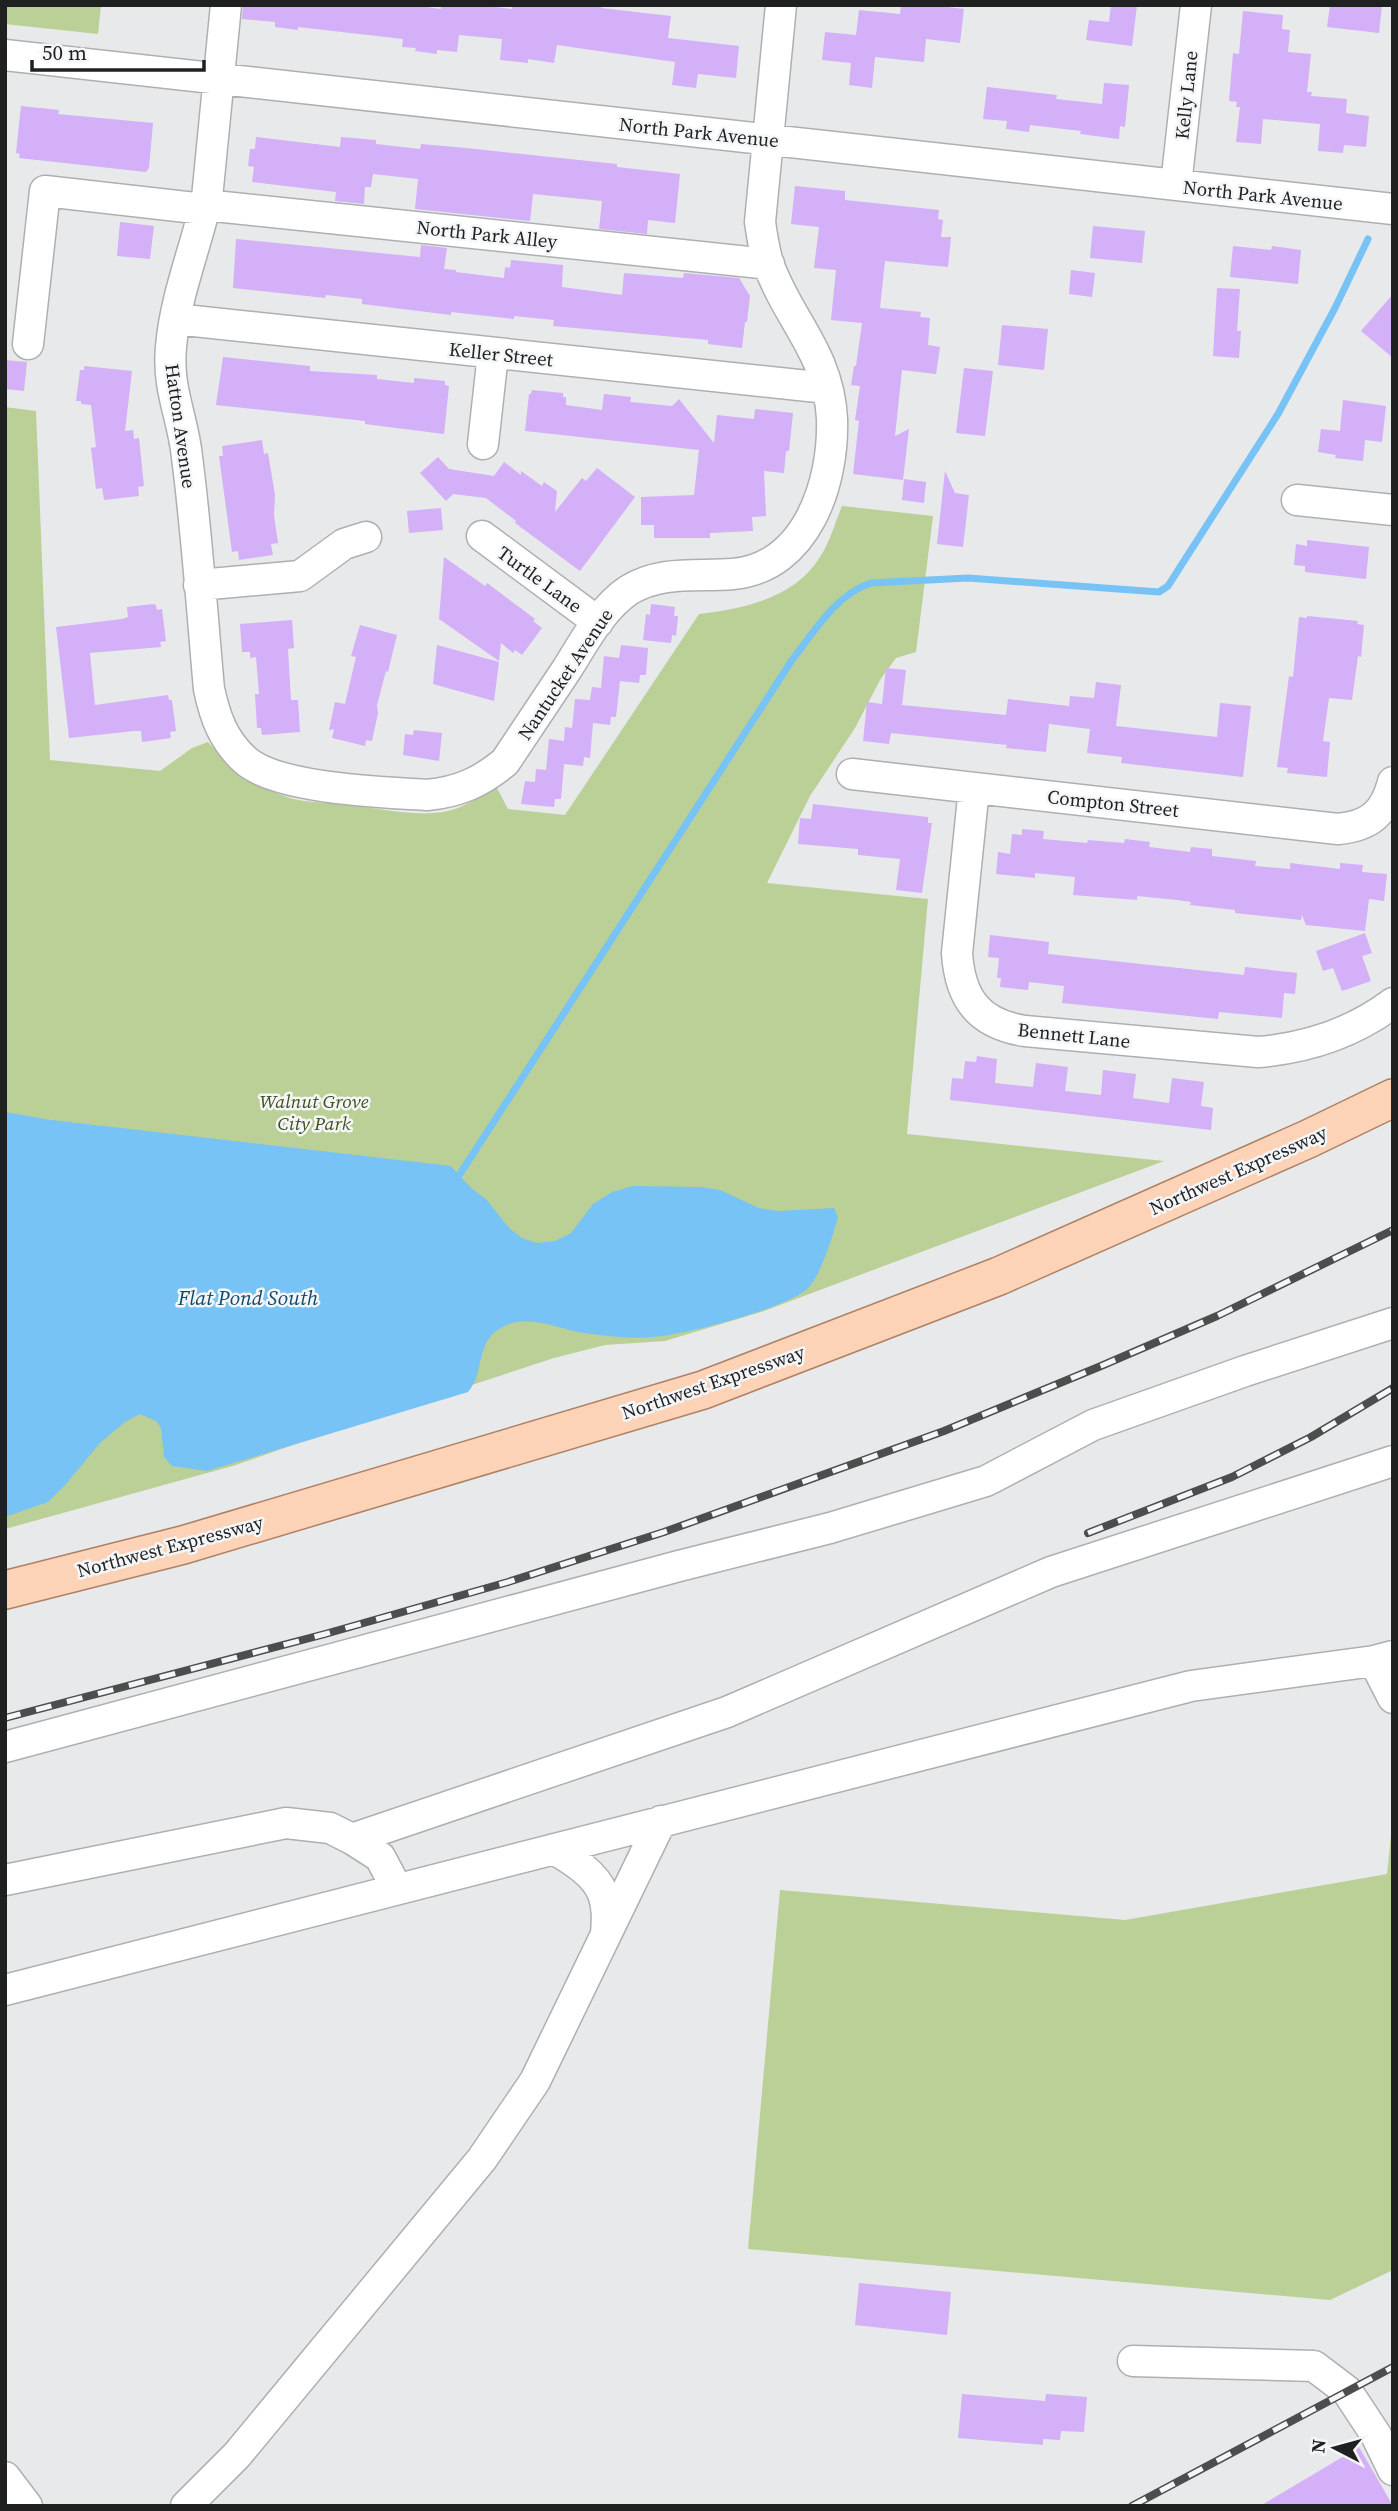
<svg xmlns="http://www.w3.org/2000/svg" width="1398" height="2511" font-family="'Source Serif 4',serif">
<style>
.green{fill:#bbd096}
.water{fill:#77c3f5}
.lines{fill:none;stroke-linecap:round;stroke-linejoin:round}
.stream{stroke:#77c3f5;stroke-width:7}
.building{fill:#d3b0f7}
.minor-casing{stroke:#aeafb1;stroke-width:33}
.major-casing{stroke:#ae8164;stroke-width:40}
.minor{stroke:#fff;stroke-width:30}
.major{stroke:#fdd3b8;stroke-width:37}
.rail-casing{stroke:#4c4d4d;stroke-width:8}
.rail{stroke:#f5f6f8;stroke-width:5;stroke-dasharray:16;stroke-linecap:butt}
.labels{text-anchor:middle;dominant-baseline:central;stroke-width:5;stroke-linejoin:round;paint-order:stroke}
.street-label{font-size:19px;fill:#1f2020;stroke:#f5f6f8}
.park-label{font-size:19px;font-style:italic;fill:#3f501b;stroke:#f5f6f8}
.water-label{font-size:21px;font-style:italic;fill:#0f4b6c;stroke:#f5f6f8}
</style>
<rect width="100%" height="100%" fill="#e8e9ea"/>
<path class="green" d="M 5,5 L 101,5 L 98,34 L 5,24 Z
M 5,407 L 36,411 L 50,760 L 160,771 L 192,748 L 208,742 C 229,765 257,788 287,797 C 303,803 323,802 341,804 C 371,807 413,817 443,812 C 463,809 479,797 496,786 L 508,809 L 565,815 L 699,614 C 743,609 795,598 820,557 C 830,542 835,523 842,506 L 933,516 L 916,652 L 896,658 L 880,680 L 855,728 L 810,796 L 767,883 L 928,899 L 907,1134 L 1164,1161 L 761,1312 L 665,1341 L 605,1345 L 554,1358 L 352,1424 L 236,1465 L 5,1529 Z
M 1393,1817 L 1393,2270 L 1330,2300 L 748,2249 L 780,1890 L 1125,1920 L 1387,1874 Z"/>
<path class="water" d="M 5,1112 L 51,1120 L 451,1166 L 470,1187 L 487,1200 L 509,1228 L 522,1238 L 537,1243 L 555,1241 L 571,1233 L 593,1204 L 612,1192 L 633,1186 L 701,1187 L 720,1190 L 759,1208 L 778,1211 L 834,1208 L 838,1217 C 833,1235 820,1279 806,1290 C 782,1309 685,1335 653,1337 C 631,1339 606,1336 584,1333 C 555,1329 524,1310 496,1331 C 476,1347 484,1374 468,1392 L 207,1471 L 172,1466 L 164,1457 L 161,1428 L 156,1421 L 140,1414 L 125,1422 L 100,1443 L 66,1484 L 48,1502 L 5,1517 Z"/>
<g class="lines">
<path class="stream" d="M 460,1174 L 792,660 C 814,632 836,594 871,583 L 968,578 L 1159,592 L 1168,586 L 1278,414 L 1335,308 L 1368,239"/>
</g>
<path class="building" d="M 243,5 L 412,5 L 441,9 L 441,5 L 478,5 L 512,9 L 512,5 L 602,5 L 601,8 L 671,16 L 668,38 L 739,46 L 736,78 L 698,74 L 696,88 L 672,85 L 675,62 L 557,45 L 554,63 L 528,59 L 528,63 L 500,60 L 502,39 L 459,35 L 457,52 L 437,50 L 437,54 L 415,51 L 416,48 L 402,47 L 403,39 L 298,27 L 298,30 L 275,27 L 275,22 L 242,19 Z
M 901,5 L 930,5 L 964,9 L 960,43 L 926,39 L 924,62 L 875,57 L 872,88 L 849,85 L 851,63 L 822,60 L 825,32 L 856,35 L 859,10 L 900,14 Z
M 1111,5 L 1137,5 L 1132,46 L 1086,40 L 1089,20 L 1109,22 Z
M 1330,5 L 1382,5 L 1379,33 L 1327,27 Z
M 1243,11 L 1283,15 L 1282,29 L 1290,30 L 1288,52 L 1311,54 L 1307,92 L 1312,92 L 1311,96 L 1347,99 L 1346,113 L 1369,116 L 1366,147 L 1344,145 L 1343,153 L 1318,151 L 1320,124 L 1263,119 L 1261,144 L 1236,142 L 1240,107 L 1236,107 L 1237,102 L 1229,101 L 1233,53 L 1239,54 Z
M 1104,83 L 1129,85 L 1125,127 L 1120,126 L 1119,139 L 1080,134 L 1081,131 L 1030,125 L 1029,132 L 1006,129 L 1007,121 L 983,119 L 987,87 L 1057,95 L 1056,99 L 1102,104 Z
M 21,106 L 59,110 L 58,114 L 153,123 L 149,168 L 146,172 L 19,158 L 20,154 L 16,153 Z
M 256,137 L 340,147 L 341,137 L 376,140 L 376,144 L 420,149 L 421,144 L 466,148 L 617,164 L 617,167 L 680,174 L 675,223 L 648,220 L 647,234 L 599,229 L 602,201 L 533,194 L 530,221 L 415,209 L 418,179 L 373,174 L 371,187 L 365,187 L 364,204 L 335,201 L 336,192 L 252,182 L 254,167 L 248,166 L 250,149 L 255,149 Z
M 795,186 L 845,191 L 845,200 L 939,210 L 938,219 L 943,220 L 941,237 L 951,237 L 948,267 L 885,261 L 880,308 L 921,312 L 920,317 L 930,318 L 928,345 L 940,347 L 936,374 L 902,370 L 895,436 L 909,429 L 903,480 L 853,474 L 859,421 L 855,420 L 860,386 L 851,385 L 854,366 L 856,366 L 862,323 L 831,320 L 836,270 L 814,268 L 819,227 L 791,224 Z
M 120,222 L 154,226 L 150,259 L 117,256 Z
M 1093,226 L 1145,231 L 1142,263 L 1090,258 Z
M 236,239 L 420,257 L 421,245 L 447,248 L 444,269 L 456,270 L 456,272 L 504,278 L 505,267 L 510,268 L 511,260 L 563,265 L 562,287 L 622,295 L 624,273 L 683,278 L 684,273 L 739,278 L 750,296 L 747,322 L 745,322 L 742,348 L 708,344 L 708,340 L 553,326 L 554,320 L 514,316 L 514,319 L 451,312 L 451,315 L 362,304 L 362,299 L 326,295 L 325,298 L 233,288 Z
M 1233,246 L 1271,250 L 1272,246 L 1301,250 L 1298,284 L 1230,277 Z
M 1071,270 L 1095,273 L 1092,297 L 1069,294 Z
M 1217,288 L 1240,289 L 1237,331 L 1241,331 L 1239,358 L 1213,356 Z
M 1393,294 L 1393,358 L 1361,331 Z
M 1002,325 L 1048,329 L 1044,370 L 998,365 Z
M 223,357 L 310,366 L 310,371 L 377,375 L 377,379 L 414,383 L 414,378 L 445,381 L 445,385 L 449,386 L 444,434 L 365,424 L 365,421 L 216,405 Z
M 5,360 L 27,362 L 24,391 L 5,389 Z
M 84,366 L 132,371 L 125,431 L 133,430 L 134,439 L 139,438 L 144,486 L 138,487 L 139,496 L 104,500 L 102,488 L 96,489 L 91,448 L 96,447 L 91,405 L 81,404 L 81,401 L 76,401 L 80,370 L 84,370 Z
M 964,368 L 993,371 L 985,436 L 956,433 Z
M 532,390 L 563,393 L 563,397 L 566,397 L 566,405 L 602,410 L 604,394 L 631,397 L 630,402 L 672,406 L 679,399 L 714,443 L 717,415 L 754,419 L 755,409 L 793,413 L 789,451 L 786,451 L 784,473 L 764,471 L 766,516 L 752,517 L 753,531 L 710,533 L 710,538 L 654,538 L 654,525 L 641,525 L 641,497 L 694,495 L 699,450 L 525,431 L 529,394 L 531,394 Z
M 1343,400 L 1386,406 L 1382,442 L 1365,440 L 1363,461 L 1335,458 L 1336,455 L 1318,452 L 1321,429 L 1340,431 Z
M 262,440 L 264,454 L 268,453 L 275,495 L 274,515 L 278,543 L 271,544 L 273,555 L 239,560 L 238,551 L 232,552 L 219,456 L 223,456 L 222,446 Z
M 438,457 L 449,469 L 494,476 L 504,462 L 521,475 L 521,471 L 542,486 L 544,482 L 557,491 L 555,512 L 582,478 L 586,481 L 597,468 L 635,497 L 580,571 L 515,523 L 516,521 L 486,498 L 453,494 L 446,501 L 420,473 Z
M 945,471 L 955,493 L 969,495 L 963,547 L 937,544 Z
M 904,479 L 926,482 L 924,503 L 902,500 Z
M 441,508 L 443,530 L 409,533 L 407,511 Z
M 1307,540 L 1369,547 L 1366,579 L 1305,572 L 1305,566 L 1294,565 L 1296,544 L 1307,546 Z
M 444,557 L 485,586 L 487,583 L 535,619 L 533,621 L 542,628 L 522,655 L 515,650 L 513,653 L 501,643 L 499,661 L 439,619 Z
M 153,604 L 156,605 L 157,610 L 162,609 L 166,641 L 160,642 L 161,647 L 90,653 L 95,705 L 168,695 L 169,700 L 172,700 L 176,731 L 170,732 L 171,738 L 142,742 L 141,731 L 134,731 L 69,738 L 56,627 L 122,619 L 128,617 L 127,607 Z
M 651,604 L 675,607 L 674,616 L 678,616 L 676,636 L 672,635 L 671,643 L 643,640 L 646,614 L 650,615 Z
M 1307,616 L 1358,621 L 1357,624 L 1364,625 L 1361,657 L 1358,656 L 1352,700 L 1329,698 L 1323,741 L 1330,742 L 1327,777 L 1287,773 L 1288,768 L 1277,767 L 1289,676 L 1293,677 L 1299,617 L 1307,618 Z
M 292,620 L 294,648 L 288,649 L 291,700 L 298,700 L 300,732 L 262,735 L 261,728 L 257,728 L 255,694 L 259,694 L 256,657 L 250,658 L 250,652 L 242,652 L 240,624 Z
M 360,625 L 397,635 L 388,672 L 386,671 L 377,705 L 378,713 L 372,741 L 366,740 L 365,746 L 332,738 L 334,729 L 329,730 L 335,702 L 345,704 L 356,657 L 351,656 Z
M 437,645 L 499,662 L 494,701 L 433,684 Z
M 621,645 L 648,648 L 646,675 L 640,675 L 639,683 L 620,681 L 616,717 L 611,717 L 610,725 L 593,723 L 590,758 L 584,757 L 583,766 L 564,764 L 561,799 L 555,799 L 554,807 L 521,804 L 525,781 L 535,782 L 536,769 L 546,770 L 549,739 L 564,741 L 565,727 L 572,728 L 575,699 L 590,700 L 592,687 L 601,688 L 604,656 L 619,658 Z
M 886,668 L 906,670 L 902,705 L 1006,715 L 1008,699 L 1069,706 L 1070,696 L 1094,698 L 1096,682 L 1121,685 L 1116,726 L 1217,737 L 1220,703 L 1251,706 L 1243,777 L 1121,763 L 1122,757 L 1087,753 L 1090,729 L 1049,724 L 1046,752 L 1006,748 L 1007,745 L 891,733 L 889,744 L 863,741 L 867,702 L 882,704 Z
M 414,730 L 442,733 L 439,761 L 403,755 L 405,734 L 413,735 Z
M 813,804 L 928,817 L 928,823 L 932,823 L 922,893 L 896,890 L 900,859 L 858,855 L 858,849 L 798,844 L 800,818 L 811,819 Z
M 1022,829 L 1044,831 L 1043,839 L 1087,843 L 1088,840 L 1124,843 L 1125,839 L 1150,842 L 1149,847 L 1190,852 L 1191,847 L 1212,849 L 1212,856 L 1256,861 L 1255,866 L 1290,869 L 1290,863 L 1340,869 L 1340,863 L 1363,865 L 1362,872 L 1387,874 L 1384,901 L 1369,899 L 1365,931 L 1306,925 L 1302,915 L 1301,920 L 1235,913 L 1235,910 L 1190,905 L 1191,902 L 1177,900 L 1137,896 L 1137,900 L 1073,895 L 1075,877 L 1035,873 L 1035,878 L 996,874 L 998,852 L 1010,854 L 1012,834 L 1022,835 Z
M 1365,933 L 1372,953 L 1362,956 L 1371,981 L 1342,991 L 1333,968 L 1323,971 L 1316,951 Z
M 990,935 L 1049,942 L 1048,954 L 1244,975 L 1245,967 L 1297,973 L 1295,994 L 1284,993 L 1282,1018 L 1219,1012 L 1218,1019 L 1062,1003 L 1064,986 L 1029,982 L 1028,990 L 1000,987 L 1001,978 L 997,978 L 999,958 L 988,957 Z
M 977,1056 L 997,1059 L 995,1083 L 1033,1087 L 1036,1063 L 1068,1067 L 1065,1091 L 1101,1095 L 1103,1070 L 1136,1074 L 1133,1098 L 1169,1103 L 1172,1078 L 1204,1082 L 1201,1106 L 1213,1108 L 1211,1130 L 950,1100 L 952,1078 L 963,1079 L 965,1061 L 976,1062 Z
M 859,2283 L 951,2292 L 947,2335 L 855,2325 Z
M 962,2394 L 1045,2401 L 1046,2394 L 1087,2397 L 1084,2432 L 1061,2431 L 1060,2440 L 1043,2439 L 1043,2445 L 958,2438 Z
M 1359,2447 L 1393,2506 L 1260,2506 L 1309,2477 Z"/>
<g class="lines">
<g class="minor-casing">
<path id="minor" d="M 226,5 L 207,198 C 196,247 175,297 171,347 C 167,390 183,417 187,457 C 197,534 202,612 209,689 C 215,717 223,740 245,760 C 277,789 383,792 427,795 C 459,792 481,782 505,762 C 526,731 546,700 567,669 C 584,642 602,608 629,590 C 662,570 697,577 733,574 C 807,567 834,483 832,419 C 829,353 788,320 768,263 C 764,249 762,236 760,222 L 781,5
M 5,55 L 1393,209
M 1176,185 L 1196,5
M 205,205 L 769,264
M 175,319 L 827,388
M 28,344 L 45,191 L 204,209
M 483,444 L 493,354
M 1297,500 L 1393,510
M 482,536 L 598,622
M 199,585 L 300,576 L 344,544 L 366,537
M 852,774 L 1338,829 C 1370,826 1385,813 1393,782
M 974,788 L 957,953 C 960,999 979,1024 1025,1031 L 1258,1052 C 1307,1048 1353,1033 1393,1003
M 1374,1661 L 1393,1698
M 5,1747 L 679,1566 L 830,1528 L 986,1481 L 1093,1425 L 1245,1371 L 1393,1323
M 352,1839 L 727,1712 L 1051,1572 L 1393,1461
M 554,1849 C 571,1859 596,1874 603,1894 C 608,1907 607,1921 606,1934
M 5,1880 L 286,1823 L 330,1828 L 352,1839 L 380,1857 L 397,1889
M 5,1990 L 1191,1686 L 1374,1661 L 1393,1656
M 1133,2361 L 1314,2366 L 1347,2391 L 1376,2435 L 1393,2470
M 5,2477 L 27,2506
M 186,2506 L 237,2455 L 482,2159 L 535,2081 L 661,1821"/>
</g>
<g class="major-casing">
<path id="major" d="M 5,1590 L 183,1545 L 703,1390 L 999,1276 L 1308,1139 L 1393,1098"/>
</g>
<use href="#minor" class="minor"/>
<use href="#major" class="major"/>
<g class="rail-casing">
<path id="rail" d="M 1088,1533 L 1232,1477 L 1311,1437 L 1393,1388
M 5,1718 L 325,1634 L 508,1582 L 664,1532 L 944,1431 L 1101,1366 L 1217,1316 L 1393,1230
M 1132,2506 L 1393,2367"/>
</g>
<use href="#rail" class="rail"/>
</g>
<g class="labels">
<g class="street-label">
<text transform="translate(1186 95) rotate(-84)">Kelly Lane</text>
<text transform="translate(699 132) rotate(6)">North Park Avenue</text>
<text transform="translate(1263 195) rotate(6)">North Park Avenue</text>
<text transform="translate(487 234) rotate(6)">North Park Alley</text>
<text transform="translate(501 354) rotate(6)">Keller Street</text>
<text transform="translate(181 426) rotate(82)">Hatton Avenue</text>
<text transform="translate(540 579) rotate(36)">Turtle Lane</text>
<text transform="translate(565 674) rotate(-56)">Nantucket Avenue</text>
<text transform="translate(1113 803) rotate(6)">Compton Street</text>
<text transform="translate(1074 1035) rotate(6)">Bennett Lane</text>
<text transform="translate(1238 1170) rotate(-24)">Northwest Expressway</text>
<text transform="translate(713 1382) rotate(-19)">Northwest Expressway</text>
<text transform="translate(170 1546) rotate(-15)">Northwest Expressway</text>
</g>
<g class="park-label">
<text x="314" y="1101">Walnut Grove<tspan x="314" dy="22">City Park</tspan></text>
</g>
<g class="water-label">
<text x="248" y="1297">Flat Pond South</text>
</g>
</g>
<rect width="1398" height="2511" fill="none" stroke="#1f2020" stroke-width="14"/>
<g transform="translate(1335 2448) rotate(276)" stroke="#f5f6f8" stroke-width="5" paint-order="stroke">
<path d="M0-5L12 26L0 18L-12 26Z" fill="#1f2020"/>
<text y="-10" font-size="19" font-weight="bold" text-anchor="middle" fill="#1f2020">N</text>
</g>
<path d="M32 60v10h172v-10" fill="none" stroke="#1f2020" stroke-width="3.5"/>
<text x="42" y="60" font-size="21" fill="#1f2020" stroke="#f5f6f8" stroke-width="5" paint-order="stroke">50 m</text>
</svg>
